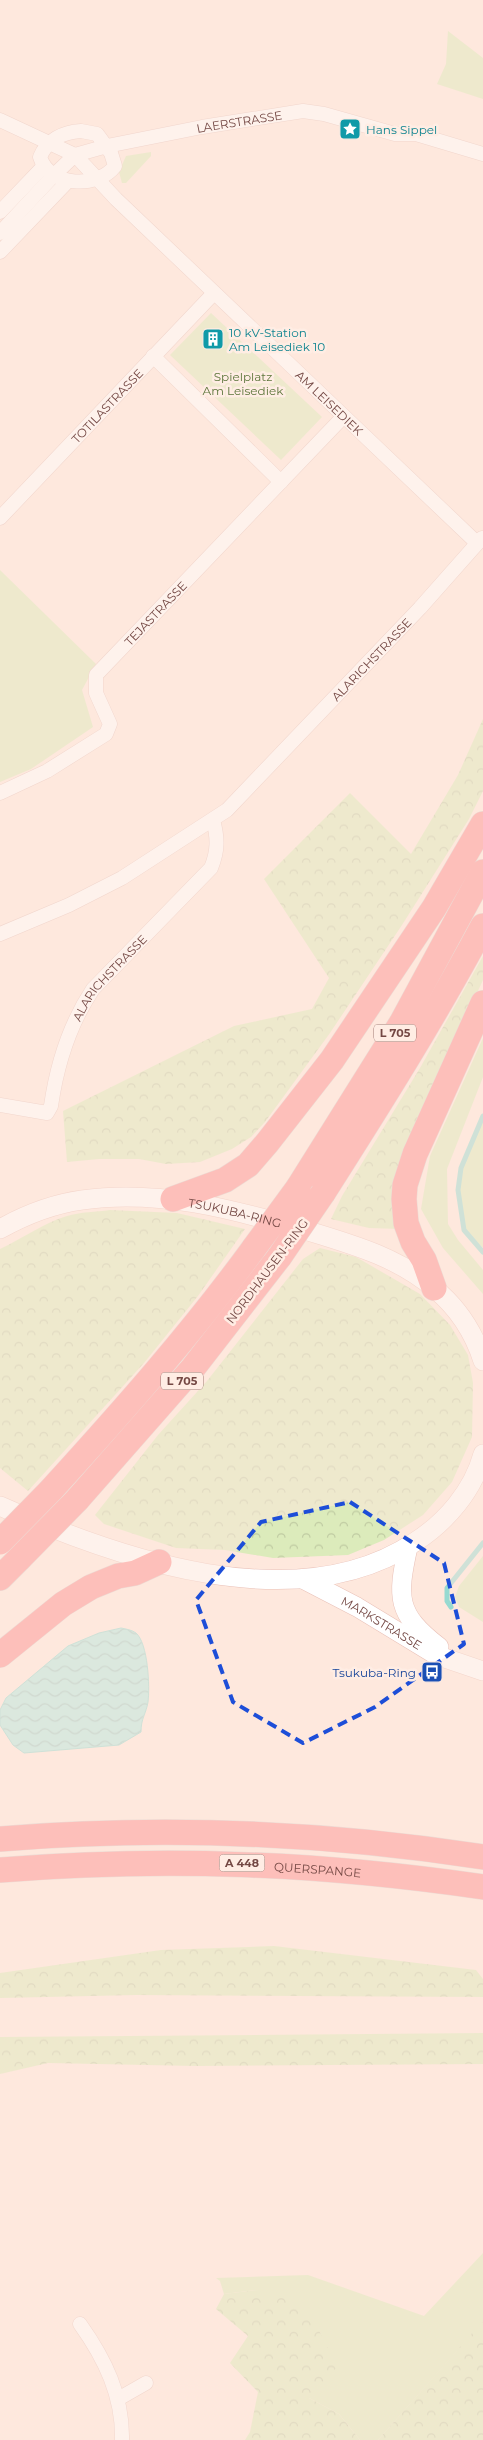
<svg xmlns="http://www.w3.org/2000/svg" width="483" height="2440" font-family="Montserrat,sans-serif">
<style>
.green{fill:#dcebbb}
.forest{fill:url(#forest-crowns)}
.water{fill:url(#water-waves);stroke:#97dad1}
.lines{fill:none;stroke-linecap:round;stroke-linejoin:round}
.stream{stroke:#97dad1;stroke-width:5}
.street-casing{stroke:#e4c3bc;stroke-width:15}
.secondary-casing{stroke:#e9c1b8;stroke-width:20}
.highway-casing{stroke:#d8cccb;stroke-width:26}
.street{stroke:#fff;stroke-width:14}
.secondary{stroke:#fff;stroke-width:19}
.highway{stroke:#fd8f91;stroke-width:25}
.highway-bridge-casing{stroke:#d8cccb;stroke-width:26;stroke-linecap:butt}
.highway-bridge{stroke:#fd8f91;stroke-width:25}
.marked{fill:none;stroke:#1d4ed8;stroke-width:4;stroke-dasharray:10 6;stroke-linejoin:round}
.labels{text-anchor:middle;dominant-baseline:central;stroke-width:5;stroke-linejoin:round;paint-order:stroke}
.shield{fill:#ffede4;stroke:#9e7a74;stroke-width:1}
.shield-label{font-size:11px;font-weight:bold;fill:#744844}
.street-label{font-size:12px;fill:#744844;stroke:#ffede4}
.culture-label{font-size:12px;fill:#0d838f;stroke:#ffede4;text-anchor:start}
.park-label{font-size:12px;fill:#5c753a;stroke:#ffede4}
.transit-label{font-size:12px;fill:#164399;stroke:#ffede4;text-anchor:end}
</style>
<defs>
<pattern id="forest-crowns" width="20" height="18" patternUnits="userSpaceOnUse" patternTransform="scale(1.25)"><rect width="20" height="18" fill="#dcebbb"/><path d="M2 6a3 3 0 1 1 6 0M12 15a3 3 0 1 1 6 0" fill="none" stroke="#c0cba2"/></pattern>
<pattern id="water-waves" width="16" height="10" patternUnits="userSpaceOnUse" patternTransform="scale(1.25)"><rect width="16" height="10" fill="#b1e8e0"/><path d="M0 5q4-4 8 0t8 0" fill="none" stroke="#9cc8c1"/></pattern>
</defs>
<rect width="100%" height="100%" fill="#fee8dd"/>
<path class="green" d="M 448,31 L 483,58 L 483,99 L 437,84 L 446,64 Z
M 151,152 L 151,156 L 126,183 L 122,183 L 119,172 L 126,156 Z
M 211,313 L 322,417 L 281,460 L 170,355 Z
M 0,570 L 96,664 L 82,690 L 93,727 L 31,769 L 0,782 Z
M 483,1038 L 483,1077 L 447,1169 L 448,1224 L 458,1240 L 483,1270 L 483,1294 L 443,1248 L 421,1209 L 430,1156 Z
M 483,1115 L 483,1248 L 466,1230 L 463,1222 L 458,1185 L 462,1166 Z
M 483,1556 L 483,1622 L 459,1607 L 455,1597 L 459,1586 Z
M 483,2253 L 483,2322 L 378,2440 L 360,2440 L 339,2414 L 309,2398 L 257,2290 L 224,2294 L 220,2281 L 216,2278 L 308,2275 L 424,2316 Z"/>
<path class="forest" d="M 483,719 L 483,791 L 469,819 L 402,925 L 330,1033 L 265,1122 L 251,1137 L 232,1149 L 200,1162 L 166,1164 L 139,1159 L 99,1159 L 67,1162 L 63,1111 L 234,1026 L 312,1009 L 329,978 L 264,879 L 350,793 L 411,854 L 458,775 Z
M 483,956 L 483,980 L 405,1149 L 400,1229 L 369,1228 L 331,1219 L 342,1196 L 420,1068 Z
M 110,1210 L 177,1213 L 245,1229 L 198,1296 L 144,1363 L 28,1491 L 0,1468 L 0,1249 C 22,1239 43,1223 67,1216 C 80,1212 96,1212 110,1210 Z
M 320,1248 L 356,1257 L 420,1294 L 450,1325 L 468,1355 L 473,1383 L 472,1437 L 452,1482 L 423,1515 L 384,1540 L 348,1555 L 273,1558 L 225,1550 L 176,1548 L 104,1524 L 95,1515 L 158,1435 L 207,1381 L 303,1259 Z
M 274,1946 L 476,1970 L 483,1979 L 483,1997 L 136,1995 L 0,1998 L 0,1973 L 161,1950 Z
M 483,2033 L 483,2064 L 196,2066 L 48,2063 L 0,2074 L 0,2037 Z
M 257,2290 L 306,2304 L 337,2367 L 309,2398 L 339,2414 L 360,2440 L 245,2440 L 250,2432 L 258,2392 L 230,2363 L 248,2336 L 216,2309 L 224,2294 Z
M 483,2322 L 483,2440 L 378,2440 L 481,2323 Z"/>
<path class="water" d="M 121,1628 C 126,1629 132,1630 136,1633 C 148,1643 150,1687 148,1702 C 146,1714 141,1718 141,1732 L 119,1745 L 24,1753 L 13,1745 L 0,1725 L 0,1710 L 6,1698 L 68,1646 L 99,1633 Z"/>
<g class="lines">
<path class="stream" d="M 483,1116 L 461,1168 L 458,1190 L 464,1230 L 483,1252
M 451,1607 L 447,1601 L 447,1588 L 483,1543"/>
<g class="street-casing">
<g id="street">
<path id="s1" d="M 0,120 L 75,155 L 116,199 L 477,543"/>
<path d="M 81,131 L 97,134 L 111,153 L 115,166 C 98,189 49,187 40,157 C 47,140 63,132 81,131 Z"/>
<path d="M 0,212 L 43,167"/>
<path id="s2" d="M 0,233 L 54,175 L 75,155 L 107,146 L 202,127 L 303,111 L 324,114 L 395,134 L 416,134 L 483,154"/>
<path d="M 0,252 L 68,181"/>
<path d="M 153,356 L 281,482"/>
<path id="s3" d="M 0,518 L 214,293"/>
<path id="s4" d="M 0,793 L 47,771 L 106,734 L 110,724 L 96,693 L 96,675 L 343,417"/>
<path id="s5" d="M 0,934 L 69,905 L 122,878 L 227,810 L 420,608 L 482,538"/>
<path id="s6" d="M 0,1105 L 47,1113 L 51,1106 C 57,1064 69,1025 93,989 L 211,868 C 218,851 218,838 213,820"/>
<path d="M 80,2324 C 105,2359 123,2396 122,2440"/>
<path d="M 118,2399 L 146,2383"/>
</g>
</g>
<g class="secondary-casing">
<g id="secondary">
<path id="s7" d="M 0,1229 C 25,1215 53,1204 82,1200 C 158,1189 232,1209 305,1230 C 351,1244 398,1257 435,1289 C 458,1308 474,1333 483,1361"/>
<path d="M 0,1506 C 119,1559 296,1621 415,1542 C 446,1522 473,1491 483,1454"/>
<path d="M 408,1547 C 397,1597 396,1614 439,1647"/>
<path id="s8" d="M 303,1579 L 357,1607 L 436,1655 L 483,1671"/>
</g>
</g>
<g class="highway-casing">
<g id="highway">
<path d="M 298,1188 L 402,1022 L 483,872"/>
<path d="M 323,1193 C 379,1105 434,1018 483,926"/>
<path d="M 173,1199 L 225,1180 L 248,1165 L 267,1143 L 332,1060 L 434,908 L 483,824"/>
<path d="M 434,1288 L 424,1260 L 413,1242 L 406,1223 L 404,1199 L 405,1185 L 415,1154 L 483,1003"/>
<path d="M 51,1490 C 122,1412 192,1333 254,1248"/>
<path d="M 77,1500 L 193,1368 L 280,1256"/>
<path d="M 0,1578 L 19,1559"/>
<path d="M 0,1655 L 63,1604 L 91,1587 L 118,1576 L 135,1573 L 159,1562"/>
<path d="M 0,1839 C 162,1826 322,1832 483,1857"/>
<path id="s9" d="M 0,1870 C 166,1857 318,1863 483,1887"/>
</g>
</g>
<use href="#street" class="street"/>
<use href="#secondary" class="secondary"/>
<use href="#highway" class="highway"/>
<g class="highway-bridge-casing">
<path id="highway-bridge" d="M 254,1248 L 298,1188
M 280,1256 L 323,1193
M 0,1542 L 51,1490
M 19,1559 L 77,1500"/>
</g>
<use href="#highway-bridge" class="highway-bridge"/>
</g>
<path d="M0 0H483V2440H0ZM 350,1502 L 444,1563 L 464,1644 L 375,1707 L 303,1743 L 233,1702 L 196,1600 L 261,1522 Z" fill="#fee8dd" fill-opacity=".55" fill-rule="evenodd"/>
<path class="marked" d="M 350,1502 L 444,1563 L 464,1644 L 375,1707 L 303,1743 L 233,1702 L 196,1600 L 261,1522 Z"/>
<defs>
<g id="sight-square" transform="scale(1.125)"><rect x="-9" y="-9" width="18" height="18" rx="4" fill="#0f9aa8" stroke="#ffede4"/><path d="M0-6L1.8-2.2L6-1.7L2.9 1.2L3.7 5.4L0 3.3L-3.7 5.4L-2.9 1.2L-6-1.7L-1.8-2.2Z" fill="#fff"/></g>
<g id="building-square" transform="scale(1.125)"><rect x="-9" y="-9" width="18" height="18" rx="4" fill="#0f9aa8" stroke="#ffede4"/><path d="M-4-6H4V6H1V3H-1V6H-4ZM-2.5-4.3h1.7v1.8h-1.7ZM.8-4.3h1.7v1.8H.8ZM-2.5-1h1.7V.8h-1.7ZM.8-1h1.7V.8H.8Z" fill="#fff"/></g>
<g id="bus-square" transform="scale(1.125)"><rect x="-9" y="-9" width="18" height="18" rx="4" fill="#1a4fb4" stroke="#ffede4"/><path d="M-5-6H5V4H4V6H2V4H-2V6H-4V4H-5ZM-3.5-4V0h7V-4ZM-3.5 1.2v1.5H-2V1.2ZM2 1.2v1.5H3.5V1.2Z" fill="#fff"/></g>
</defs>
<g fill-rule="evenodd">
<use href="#sight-square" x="350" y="129"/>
<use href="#building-square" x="213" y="339"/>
<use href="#bus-square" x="432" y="1672"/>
</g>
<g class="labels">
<g class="shield">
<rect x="374" y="1024.5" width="42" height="17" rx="4"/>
<rect x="161" y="1372.5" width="42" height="17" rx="4"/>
<rect x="219.5" y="1854.5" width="45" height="17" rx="4"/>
</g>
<g class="shield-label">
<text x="395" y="1033">L 705</text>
<text x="182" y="1381">L 705</text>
<text x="242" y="1863">A 448</text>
</g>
<g class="street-label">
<text stroke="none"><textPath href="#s2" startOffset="276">LAERSTRASSE</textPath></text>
<text stroke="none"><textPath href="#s1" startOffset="438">AM LEISEDIEK</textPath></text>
<text stroke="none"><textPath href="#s3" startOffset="155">TOTILASTRASSE</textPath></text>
<text stroke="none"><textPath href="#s4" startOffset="270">TEJASTRASSE</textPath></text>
<text stroke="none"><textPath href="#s5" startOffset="468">ALARICHSTRASSE</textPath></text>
<text stroke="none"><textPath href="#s6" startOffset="200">ALARICHSTRASSE</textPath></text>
<text stroke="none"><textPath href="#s7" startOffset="242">TSUKUBA-RING</textPath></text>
<text transform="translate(267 1271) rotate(-53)">NORDHAUSEN-RING</text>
<text stroke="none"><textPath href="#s8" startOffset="90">MARKSTRASSE</textPath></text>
<text stroke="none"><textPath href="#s9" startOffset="318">QUERSPANGE</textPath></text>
</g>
<g class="culture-label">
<text x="366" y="129">Hans Sippel</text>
<text x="229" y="332">10 kV-Station<tspan x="229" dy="14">Am Leisediek 10</tspan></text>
</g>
<g class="park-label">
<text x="243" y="376">Spielplatz<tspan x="243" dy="14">Am Leisediek</tspan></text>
</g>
<g class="transit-label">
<text x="416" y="1672">Tsukuba-Ring</text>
</g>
</g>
</svg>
